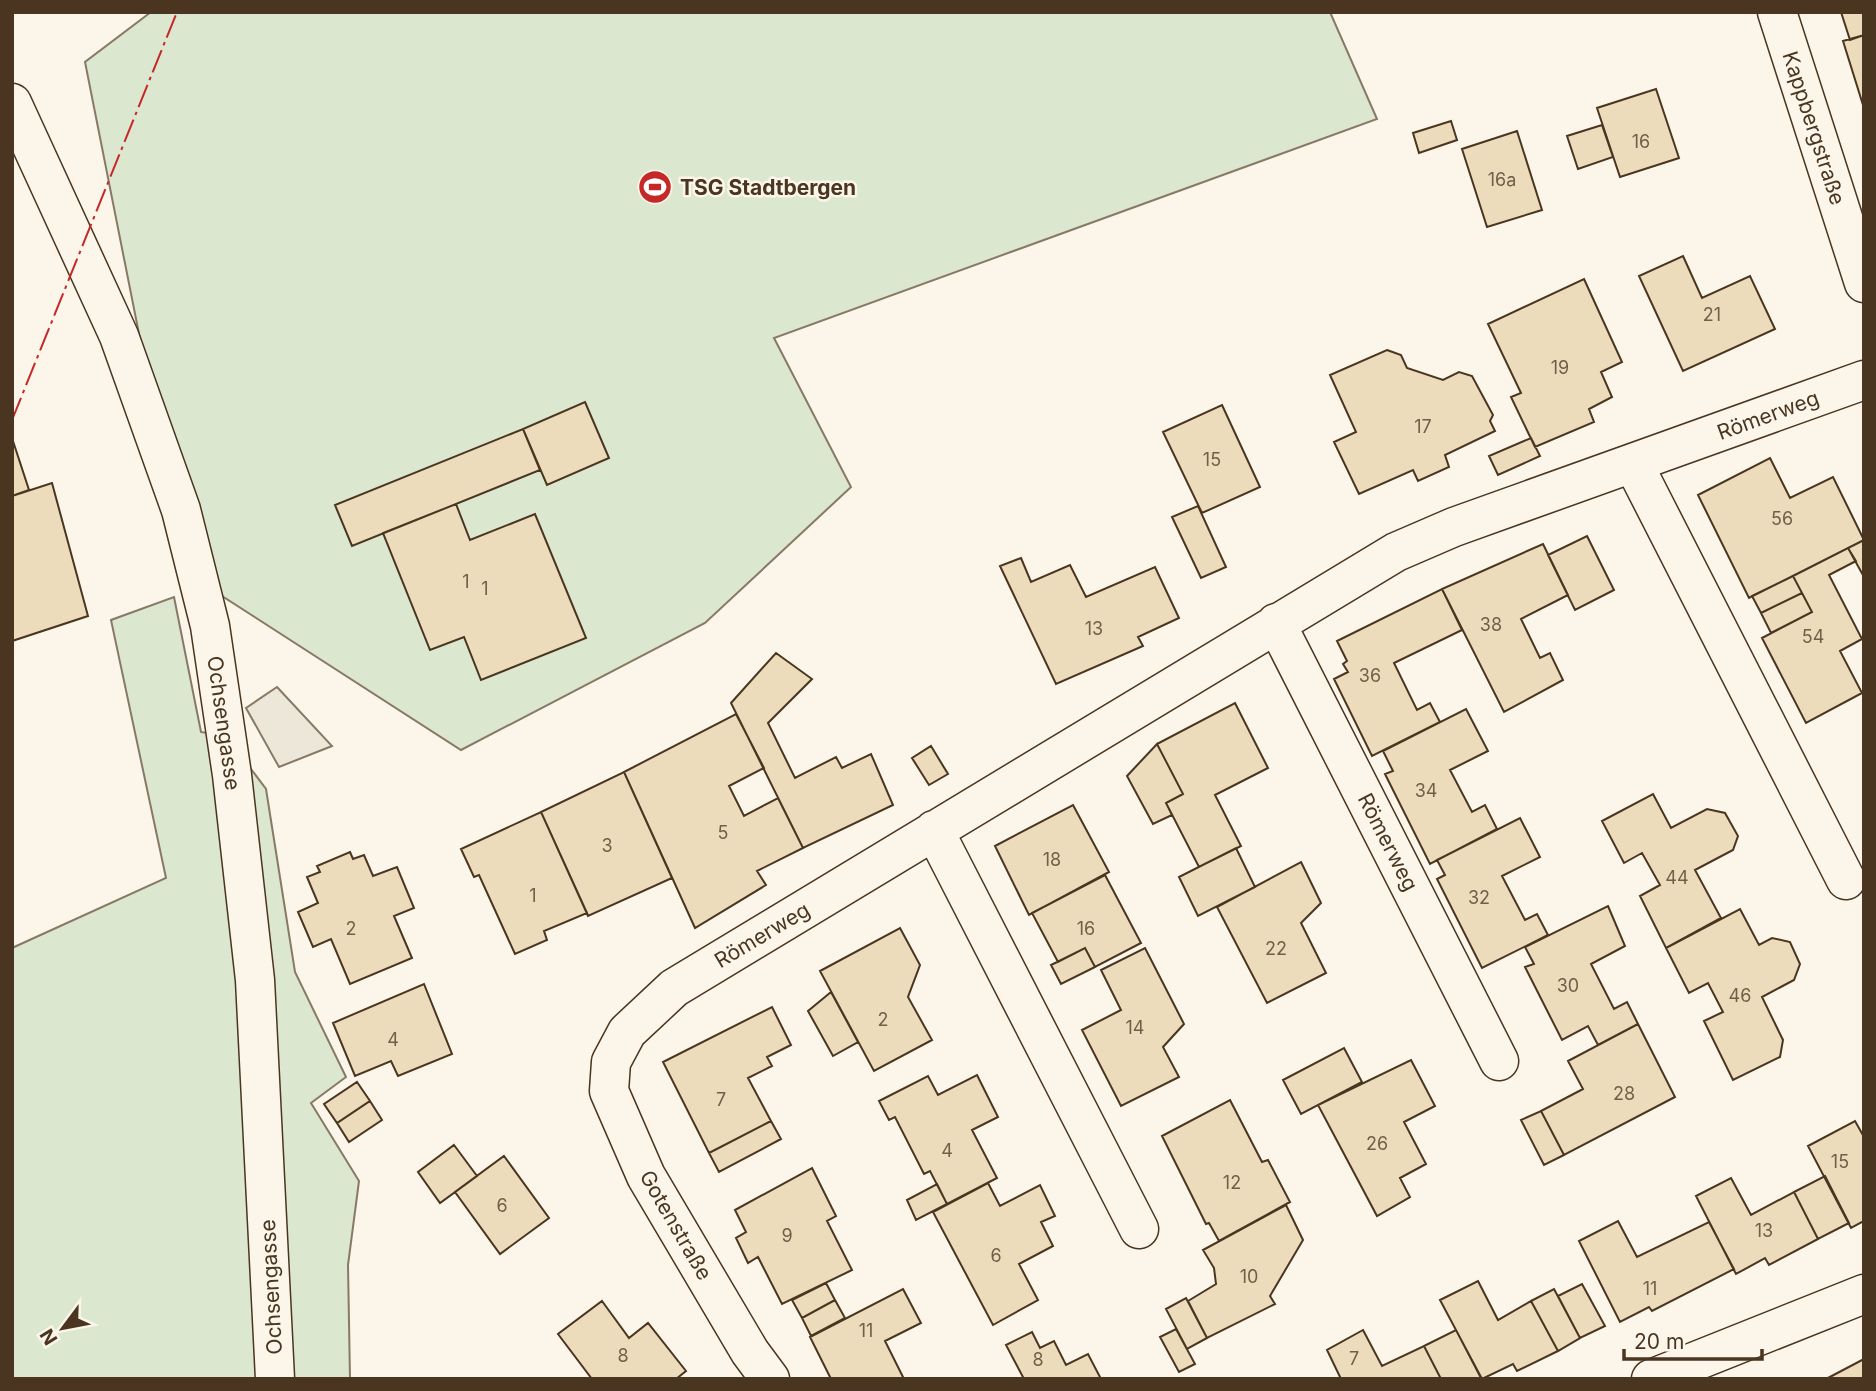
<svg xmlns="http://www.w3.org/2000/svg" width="1876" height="1391" font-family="Inter,sans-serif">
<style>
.green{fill:#dce7d0;stroke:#887966;stroke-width:2}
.parking{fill:#ede7d9;stroke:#887966;stroke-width:2}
.building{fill:#ecdcbc;stroke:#4a3520;stroke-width:2}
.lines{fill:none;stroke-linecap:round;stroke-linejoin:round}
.street-casing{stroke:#4a3520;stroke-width:41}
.street{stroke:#fbf6e9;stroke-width:38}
.power{stroke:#c62828;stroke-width:2;stroke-dasharray:24 5 3.5 5;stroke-linecap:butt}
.labels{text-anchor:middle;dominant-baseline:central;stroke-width:5;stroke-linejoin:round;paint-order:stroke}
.number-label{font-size:18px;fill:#725f47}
.street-label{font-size:21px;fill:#4a3520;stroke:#fbf6e9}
.poi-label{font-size:21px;font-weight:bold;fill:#4a3520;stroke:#fbf6e9;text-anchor:start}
</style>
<rect width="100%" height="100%" fill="#fbf6e9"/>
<path class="green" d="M 151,12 L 1330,12 L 1377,119 L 774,338 L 851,487 L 705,623 L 461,750 L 191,576 L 171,495 L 85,62 Z
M 174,597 L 201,732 L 227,737 L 266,789 L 295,972 L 346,1077 L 311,1103 L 359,1181 L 348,1265 L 350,1379 L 12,1379 L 12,948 L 166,878 L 111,620 Z"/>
<path class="parking" d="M 277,687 L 332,746 L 279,767 L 246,708 Z"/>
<path class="building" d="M 1841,12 L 1864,12 L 1864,35 L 1850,40 Z
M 1864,35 L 1864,105 L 1863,105 L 1843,41 Z
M 1656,89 L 1679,158 L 1620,177 L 1597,108 Z
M 1451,121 L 1457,140 L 1419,153 L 1413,133 Z
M 1602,125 L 1613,157 L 1578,169 L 1567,136 Z
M 1517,131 L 1542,210 L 1487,227 L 1462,149 Z
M 1683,256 L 1702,298 L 1750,276 L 1775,329 L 1683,371 L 1639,276 Z
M 1584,279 L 1622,362 L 1601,372 L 1612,397 L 1589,409 L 1594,422 L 1535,447 L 1511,397 L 1521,393 L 1488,324 Z
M 1387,350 L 1401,355 L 1407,368 L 1443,380 L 1459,372 L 1472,376 L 1493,415 L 1490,421 L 1495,431 L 1445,455 L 1449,467 L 1418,481 L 1413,470 L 1359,494 L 1334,442 L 1356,432 L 1330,375 Z
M 585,402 L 609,458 L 547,485 L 523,429 Z
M 1222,405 L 1260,487 L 1202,513 L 1163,432 Z
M 523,429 L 540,470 L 352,546 L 335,505 Z
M 12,438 L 29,490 L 12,496 Z
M 1531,438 L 1540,456 L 1498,475 L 1489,456 Z
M 1770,458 L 1790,498 L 1833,477 L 1864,540 L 1749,598 L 1698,495 Z
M 52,483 L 88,616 L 12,641 L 12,496 Z
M 456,504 L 470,540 L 535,514 L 586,638 L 481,680 L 464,637 L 430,650 L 383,533 Z
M 1198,506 L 1226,567 L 1201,578 L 1172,517 Z
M 1587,536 L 1614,590 L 1575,610 L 1548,555 Z
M 1864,540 L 1864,577 L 1848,548 Z
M 1543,544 L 1568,595 L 1521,619 L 1540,658 L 1550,653 L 1563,680 L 1504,712 L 1442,589 Z
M 1848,548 L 1856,561 L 1829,575 L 1862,639 L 1840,651 L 1862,693 L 1806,723 L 1762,638 L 1812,612 L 1793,576 Z
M 1021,558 L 1031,582 L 1070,565 L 1086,597 L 1155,567 L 1179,618 L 1138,637 L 1143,646 L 1056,684 L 1000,566 Z
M 1793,576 L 1802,593 L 1761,613 L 1752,596 Z
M 1442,589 L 1462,630 L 1394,663 L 1417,710 L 1430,703 L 1440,722 L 1372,756 L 1334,679 L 1348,672 L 1343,664 L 1347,661 L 1337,641 Z
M 1802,593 L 1812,612 L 1771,633 L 1761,613 Z
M 776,653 L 812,679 L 768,723 L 795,778 L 836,757 L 842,768 L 871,754 L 893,805 L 803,848 L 731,703 Z
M 1235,703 L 1268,768 L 1215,795 L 1241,846 L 1199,867 L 1166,803 L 1183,794 L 1157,744 Z
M 1466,709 L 1488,751 L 1450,770 L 1472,812 L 1485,805 L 1497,829 L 1430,864 L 1385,774 L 1393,771 L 1383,751 Z
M 736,714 L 764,768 L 729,786 L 744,816 L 778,798 L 803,848 L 757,871 L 766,885 L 695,928 L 624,772 Z
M 1157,744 L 1183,794 L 1166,803 L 1172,815 L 1153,824 L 1127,776 Z
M 931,746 L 948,774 L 929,785 L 912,758 Z
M 624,772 L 672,878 L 588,916 L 541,812 Z
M 1653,794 L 1671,828 L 1707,809 L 1725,813 L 1738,836 L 1733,850 L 1695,870 L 1721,918 L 1666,948 L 1640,896 L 1660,885 L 1642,853 L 1624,863 L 1602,821 Z
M 1073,805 L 1109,872 L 1029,915 L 995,846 Z
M 541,812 L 587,913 L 544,931 L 547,940 L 515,954 L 479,875 L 474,877 L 461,849 Z
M 1520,818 L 1540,857 L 1502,876 L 1525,920 L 1537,914 L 1548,935 L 1482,968 L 1437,879 L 1445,875 L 1437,860 Z
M 1236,848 L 1255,887 L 1198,916 L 1179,877 Z
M 350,852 L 353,859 L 364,855 L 373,876 L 397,867 L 414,908 L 394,916 L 412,958 L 350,984 L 331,939 L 313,947 L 298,912 L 318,903 L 307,877 L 320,872 L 317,866 Z
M 1301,862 L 1321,903 L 1301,923 L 1326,973 L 1267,1003 L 1217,907 Z
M 1105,875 L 1141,943 L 1095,967 L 1085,948 L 1058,962 L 1032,913 Z
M 1608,906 L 1625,946 L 1591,964 L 1614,1009 L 1627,1002 L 1638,1024 L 1598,1045 L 1588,1026 L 1562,1040 L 1525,967 L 1534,964 L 1525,947 Z
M 1740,909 L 1759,945 L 1772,938 L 1790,942 L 1800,964 L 1794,980 L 1762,997 L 1783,1040 L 1780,1057 L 1733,1080 L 1704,1021 L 1723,1012 L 1708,983 L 1689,993 L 1666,948 Z
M 900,928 L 920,965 L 908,997 L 932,1040 L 874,1071 L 820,971 Z
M 1085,948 L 1095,967 L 1061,984 L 1051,965 Z
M 1145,948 L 1184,1024 L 1163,1047 L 1179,1077 L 1121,1106 L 1082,1030 L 1121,1010 L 1101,970 Z
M 424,984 L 452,1054 L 398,1076 L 391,1061 L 355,1076 L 333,1023 Z
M 831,992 L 858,1042 L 833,1056 L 808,1011 Z
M 772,1007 L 791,1045 L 767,1057 L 772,1066 L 748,1078 L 771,1121 L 709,1153 L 663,1062 Z
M 1638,1024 L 1675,1097 L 1564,1155 L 1541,1111 L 1583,1089 L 1568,1061 Z
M 1344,1048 L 1362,1082 L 1301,1114 L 1283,1080 Z
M 1411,1060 L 1435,1106 L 1404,1122 L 1426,1164 L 1400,1178 L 1410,1197 L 1377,1216 L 1318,1105 Z
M 977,1075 L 998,1117 L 972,1130 L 997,1178 L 947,1204 L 930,1171 L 924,1174 L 895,1117 L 889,1120 L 879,1101 L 928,1076 L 938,1095 Z
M 357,1082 L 370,1101 L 337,1123 L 324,1104 Z
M 1230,1100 L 1262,1162 L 1268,1160 L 1290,1202 L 1219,1241 L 1209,1223 L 1206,1224 L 1162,1136 Z
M 370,1101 L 382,1120 L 349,1142 L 337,1123 Z
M 1541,1111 L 1564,1155 L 1544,1165 L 1521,1120 Z
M 771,1121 L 781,1139 L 719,1172 L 709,1153 Z
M 1855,1121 L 1864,1137 L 1864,1221 L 1851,1228 L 1808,1146 Z
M 454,1145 L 477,1176 L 440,1203 L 418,1172 Z
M 504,1156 L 549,1218 L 500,1254 L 455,1192 Z
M 812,1168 L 836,1216 L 827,1221 L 852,1270 L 782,1304 L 758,1257 L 748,1263 L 736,1238 L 746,1232 L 735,1210 Z
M 1825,1176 L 1849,1223 L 1818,1239 L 1794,1192 Z
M 1731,1178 L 1751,1215 L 1794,1192 L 1818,1239 L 1769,1265 L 1765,1258 L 1736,1274 L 1696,1196 Z
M 988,1183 L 1000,1206 L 1040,1185 L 1055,1216 L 1041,1222 L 1053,1246 L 1019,1264 L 1038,1300 L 993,1325 L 933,1212 Z
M 937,1184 L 947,1204 L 916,1220 L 907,1200 Z
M 1286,1205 L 1303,1240 L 1270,1296 L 1275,1304 L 1207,1338 L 1188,1301 L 1216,1284 L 1214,1268 L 1203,1250 Z
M 1618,1221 L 1637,1257 L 1709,1222 L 1734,1269 L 1652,1311 L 1649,1307 L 1620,1322 L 1579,1241 Z
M 1478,1281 L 1498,1320 L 1531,1301 L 1558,1351 L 1517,1371 L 1513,1364 L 1482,1379 L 1440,1300 Z
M 826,1283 L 835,1300 L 802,1318 L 792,1300 Z
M 1582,1284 L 1605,1326 L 1580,1338 L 1558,1296 Z
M 903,1289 L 921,1323 L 885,1341 L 904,1379 L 831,1379 L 810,1337 Z
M 1554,1289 L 1580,1338 L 1558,1351 L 1531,1301 Z
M 1186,1298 L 1207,1338 L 1187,1349 L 1166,1309 Z
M 835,1300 L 845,1318 L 811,1336 L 802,1318 Z
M 602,1301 L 629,1338 L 648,1323 L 686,1371 L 676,1379 L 592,1379 L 558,1334 Z
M 1176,1329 L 1195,1364 L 1179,1372 L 1160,1337 Z
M 1363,1330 L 1382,1366 L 1424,1346 L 1441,1379 L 1341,1379 L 1327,1350 Z
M 1456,1330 L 1481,1378 L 1441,1379 L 1424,1346 Z
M 1032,1332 L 1040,1348 L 1054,1341 L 1066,1365 L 1088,1354 L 1101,1379 L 1024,1379 L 1006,1345 Z
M 1864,1359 L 1864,1379 L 1826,1379 Z"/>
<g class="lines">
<g class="street-casing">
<path id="street" d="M 1777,12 L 1864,283
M 12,103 L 119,336 L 181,510 L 210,626 L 232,775 L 255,980 L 275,1379
M 1633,463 L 1846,880
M 1276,623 L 1499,1061
M 934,830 L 1139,1229
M 770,1379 L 750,1352 L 646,1176 L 609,1091 L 611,1062 L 627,1032 L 674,988 L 1396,552 L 1454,527 L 1864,380
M 1651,1379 L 1864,1294"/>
</g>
<use href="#street" class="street"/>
<path class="power" d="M 12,420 L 177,12"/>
</g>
<defs>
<g id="stadium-disc" transform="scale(1.75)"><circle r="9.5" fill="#c62828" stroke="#fbf6e9"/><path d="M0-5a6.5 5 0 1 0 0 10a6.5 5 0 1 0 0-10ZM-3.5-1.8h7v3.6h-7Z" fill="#fff"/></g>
</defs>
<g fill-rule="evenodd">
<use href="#stadium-disc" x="655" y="187"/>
</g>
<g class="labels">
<g class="number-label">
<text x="1641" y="141">16</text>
<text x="1502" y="179">16a</text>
<text x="1712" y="314">21</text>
<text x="1560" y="367">19</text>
<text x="1423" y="426">17</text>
<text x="1212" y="459">15</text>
<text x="1782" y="518">56</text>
<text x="466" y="581">1</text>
<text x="485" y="588">1</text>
<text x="1491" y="624">38</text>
<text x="1094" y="628">13</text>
<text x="1813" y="636">54</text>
<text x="1370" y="675">36</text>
<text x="1426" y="790">34</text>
<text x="723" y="832">5</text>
<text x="607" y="845">3</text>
<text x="1052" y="859">18</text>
<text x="1677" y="877">44</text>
<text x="533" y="895">1</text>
<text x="1479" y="897">32</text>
<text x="351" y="928">2</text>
<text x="1086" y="928">16</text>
<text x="1276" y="948">22</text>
<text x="1568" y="985">30</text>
<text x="1740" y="995">46</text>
<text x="883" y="1019">2</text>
<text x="1135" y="1027">14</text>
<text x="393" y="1039">4</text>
<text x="1624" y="1093">28</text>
<text x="721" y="1099">7</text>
<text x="1377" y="1143">26</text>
<text x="947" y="1150">4</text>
<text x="1840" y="1161">15</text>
<text x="1232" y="1182">12</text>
<text x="502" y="1205">6</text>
<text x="1764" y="1230">13</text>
<text x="787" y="1235">9</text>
<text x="996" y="1255">6</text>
<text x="1249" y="1276">10</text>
<text x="1650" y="1288">11</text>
<text x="866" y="1330">11</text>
<text x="623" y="1355">8</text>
<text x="1354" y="1358">7</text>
<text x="1038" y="1359">8</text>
</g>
<g class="street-label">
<text transform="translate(1814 128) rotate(72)">Kappbergstraße</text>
<text transform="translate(1768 415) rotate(-20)">Römerweg</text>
<text transform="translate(224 723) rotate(82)">Ochsengasse</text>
<text transform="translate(1388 842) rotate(63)">Römerweg</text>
<text transform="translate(762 935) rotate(-31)">Römerweg</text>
<text transform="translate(676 1225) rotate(60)">Gotenstraße</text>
<text transform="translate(271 1287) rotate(-93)">Ochsengasse</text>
</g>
<g class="poi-label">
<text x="680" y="187">TSG Stadtbergen</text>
</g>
</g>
<rect width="1876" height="1391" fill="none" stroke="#4a3520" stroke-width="28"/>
<g transform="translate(63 1328) rotate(238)" stroke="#fbf6e9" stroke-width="5" paint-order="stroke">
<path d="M0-5L12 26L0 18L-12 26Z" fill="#4a3520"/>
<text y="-10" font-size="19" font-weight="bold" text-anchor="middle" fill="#4a3520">N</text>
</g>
<path d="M1624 1349v10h138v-10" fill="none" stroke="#4a3520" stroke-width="3.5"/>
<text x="1634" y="1349" font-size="21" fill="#4a3520" stroke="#fbf6e9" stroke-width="5" paint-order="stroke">20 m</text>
</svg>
